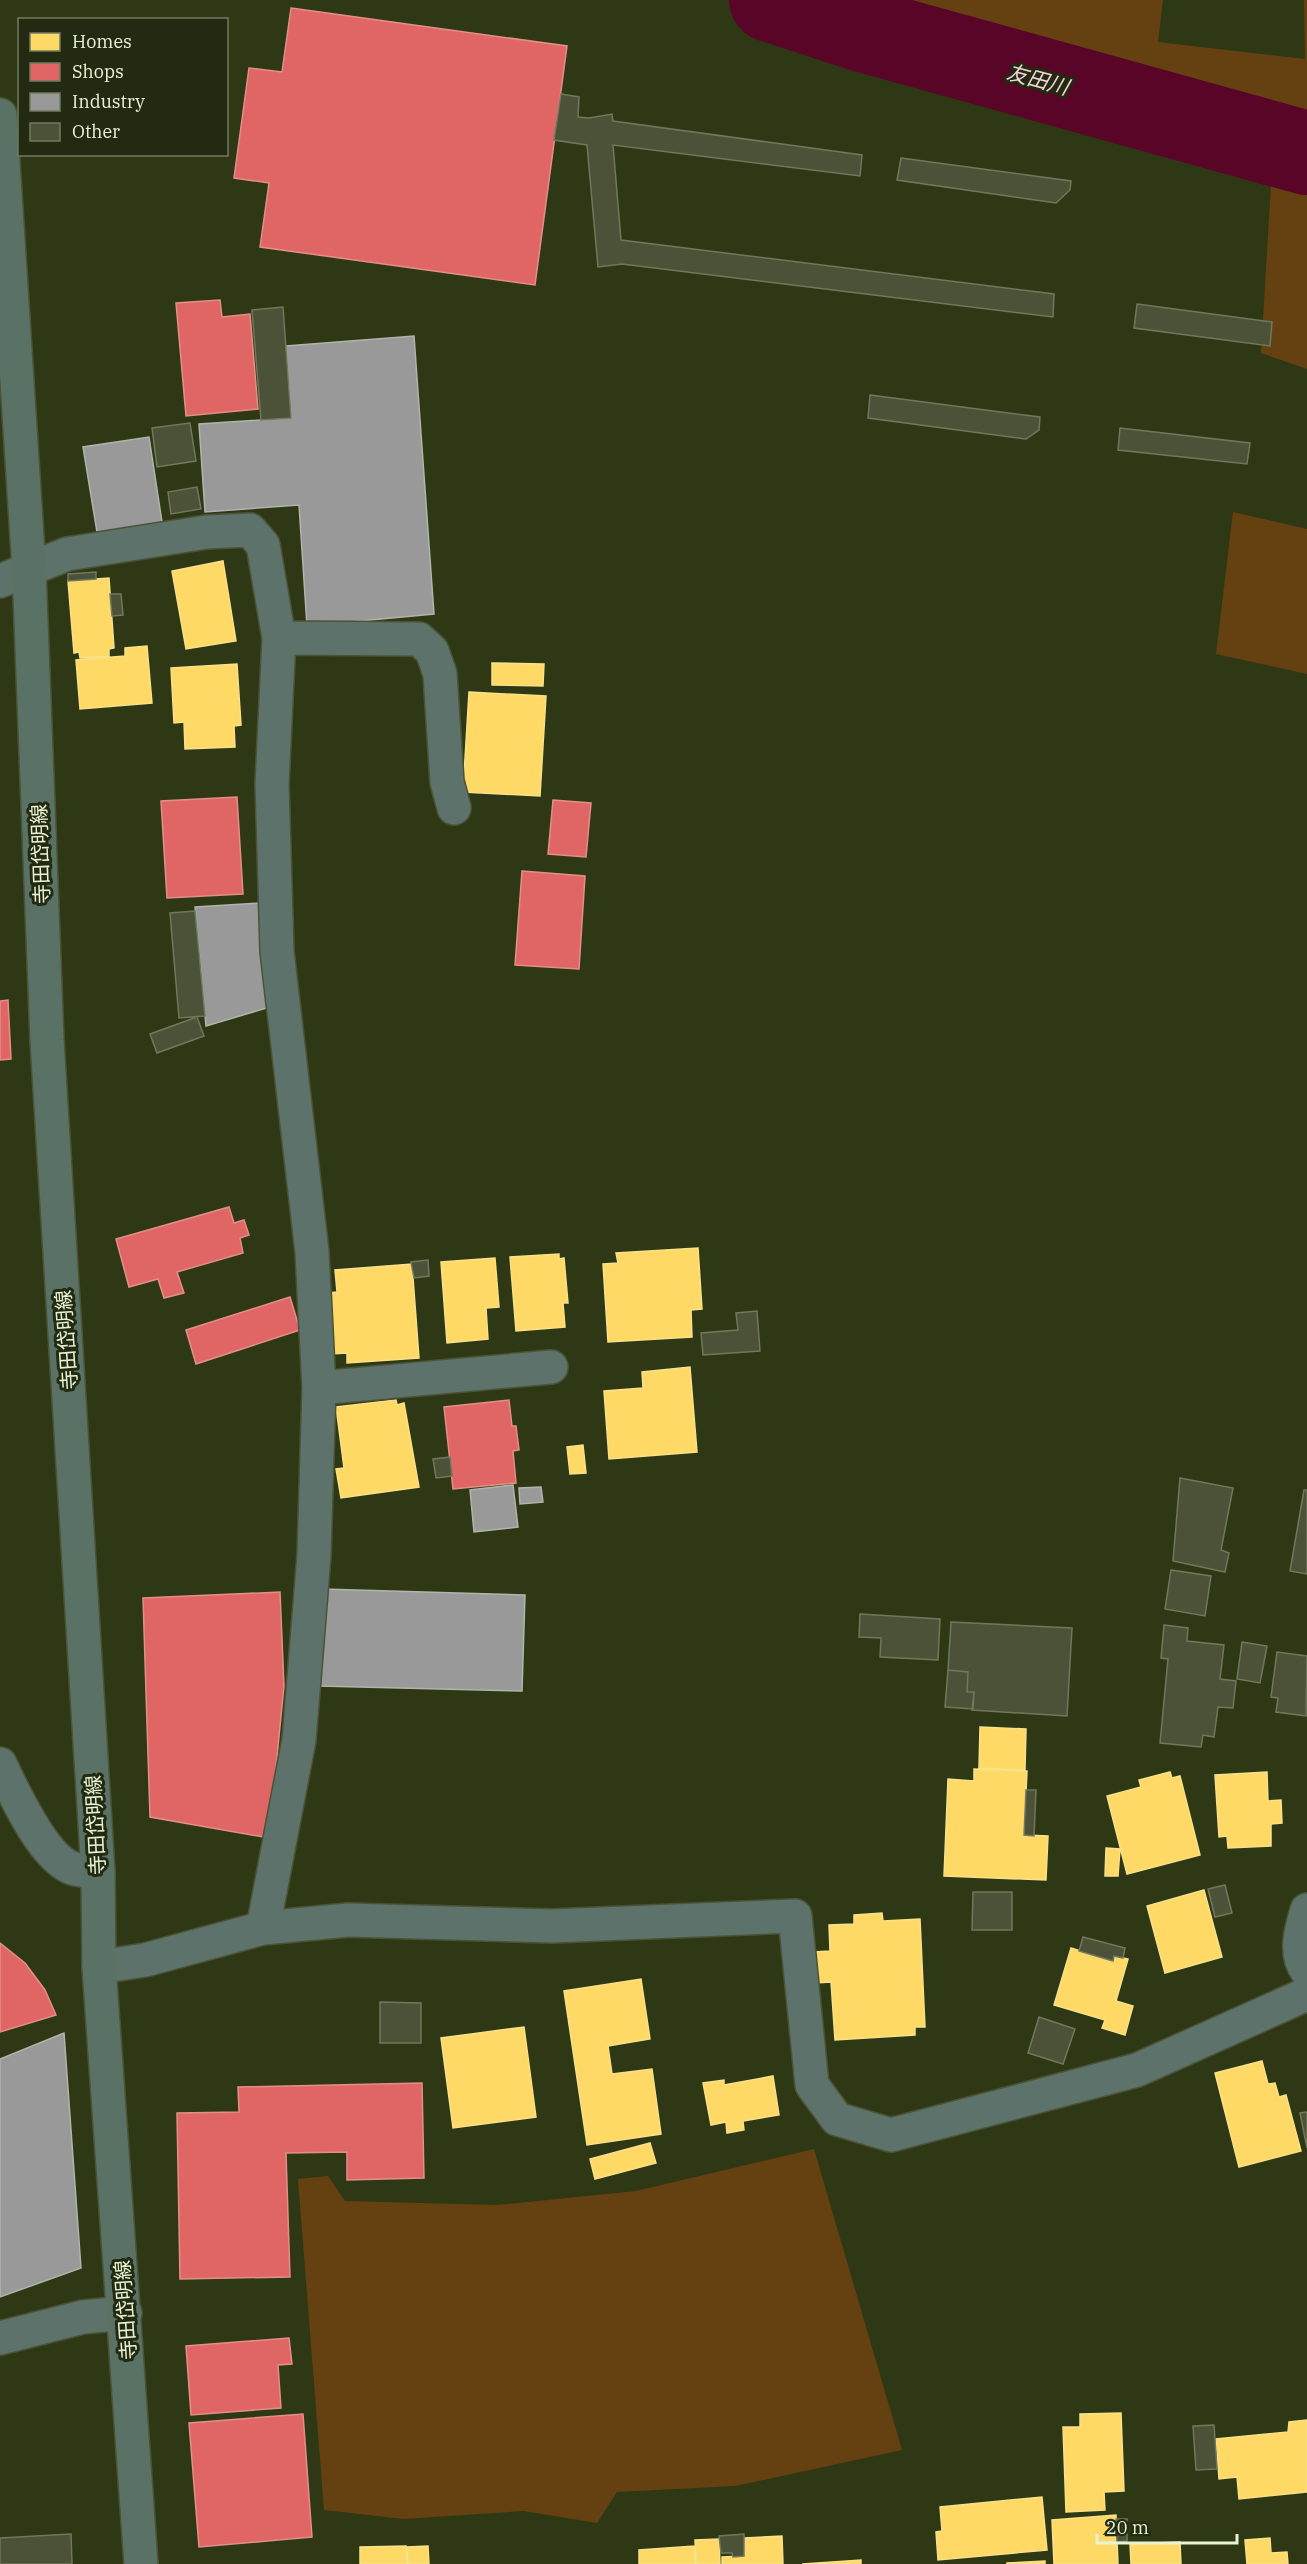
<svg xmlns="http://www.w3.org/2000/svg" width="1307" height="2564" font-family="'IBM Plex Serif','Noto Sans JP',serif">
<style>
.green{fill:#654112}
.homes{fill:#ffd966;stroke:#f8e187;stroke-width:1.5}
.shops{fill:#e06666;stroke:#e29087;stroke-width:1.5}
.industry{fill:#999;stroke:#b1b4ab;stroke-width:1.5}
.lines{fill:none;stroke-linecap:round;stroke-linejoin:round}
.river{stroke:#590527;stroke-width:84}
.building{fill:#4b5237;stroke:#70785c;stroke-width:1.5}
.street-casing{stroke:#4b5336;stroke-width:36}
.secondary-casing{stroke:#4b5336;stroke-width:36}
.street{stroke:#5d726a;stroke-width:33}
.secondary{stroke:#5a7265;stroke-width:33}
.labels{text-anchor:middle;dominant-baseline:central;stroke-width:6;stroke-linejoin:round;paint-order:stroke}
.street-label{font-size:20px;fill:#e8f3d4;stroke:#222a11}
.water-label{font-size:21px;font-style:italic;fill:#f4d3da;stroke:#222a11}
</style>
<rect width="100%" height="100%" fill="#2f3815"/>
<path class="green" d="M 807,0 L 1163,0 L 1158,42 L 1305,59 L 1304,0 L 1307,0 L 1307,141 Z
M 1273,151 L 1307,161 L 1307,369 L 1261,353 Z
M 1233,512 L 1307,529 L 1307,674 L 1216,654 Z
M 814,2149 L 902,2450 L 735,2486 L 617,2492 L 597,2523 L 524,2511 L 403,2519 L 324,2510 L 298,2179 L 328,2176 L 345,2201 L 497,2205 L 636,2191 Z"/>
<path class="homes" d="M 223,561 L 236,641 L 186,649 L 172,571 Z
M 109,578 L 114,648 L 109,649 L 109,656 L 80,658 L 79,652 L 74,653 L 68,581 Z
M 147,646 L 152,703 L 80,709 L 76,660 L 125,656 L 125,648 Z
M 492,663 L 544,664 L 543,686 L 492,685 Z
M 237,664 L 241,725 L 234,726 L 235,747 L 185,749 L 184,722 L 174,723 L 171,668 Z
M 469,692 L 546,696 L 540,796 L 463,792 Z
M 698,1248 L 702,1309 L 691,1310 L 692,1337 L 608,1342 L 603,1264 L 618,1263 L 616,1253 Z
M 559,1254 L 559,1259 L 564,1258 L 568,1303 L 563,1303 L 565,1327 L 516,1331 L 510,1257 Z
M 495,1258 L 499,1307 L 486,1308 L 488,1339 L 447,1343 L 441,1262 Z
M 412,1264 L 419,1358 L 347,1363 L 347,1353 L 331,1354 L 327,1293 L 337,1292 L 335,1270 Z
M 690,1367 L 697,1452 L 609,1459 L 604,1391 L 643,1388 L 642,1372 Z
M 396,1400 L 397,1405 L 404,1403 L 419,1487 L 341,1498 L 336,1469 L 344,1468 L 336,1407 Z
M 583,1445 L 586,1473 L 570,1474 L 567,1447 Z
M 980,1727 L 1026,1729 L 1025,1770 L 979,1768 Z
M 974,1769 L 1027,1771 L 1024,1835 L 1048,1836 L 1046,1880 L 944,1876 L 948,1779 L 974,1781 Z
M 1170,1772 L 1172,1778 L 1180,1776 L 1200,1855 L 1127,1874 L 1107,1796 L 1141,1787 L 1139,1780 Z
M 1267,1772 L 1268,1801 L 1281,1800 L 1282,1823 L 1271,1824 L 1271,1846 L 1228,1848 L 1227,1836 L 1219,1837 L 1215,1775 Z
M 1106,1848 L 1120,1849 L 1118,1876 L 1105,1876 Z
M 1204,1890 L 1222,1957 L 1165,1973 L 1147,1906 Z
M 882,1913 L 883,1921 L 920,1919 L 925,2027 L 915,2027 L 915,2035 L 835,2040 L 831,1982 L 816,1983 L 814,1952 L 830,1951 L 829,1925 L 854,1924 L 854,1915 Z
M 1071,1948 L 1113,1961 L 1114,1956 L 1128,1959 L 1116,2001 L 1133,2006 L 1125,2035 L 1102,2028 L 1105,2020 L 1054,2005 Z
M 641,1979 L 650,2039 L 608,2046 L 612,2074 L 652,2069 L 661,2134 L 587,2145 L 564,1991 Z
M 524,2027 L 536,2117 L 453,2128 L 441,2038 Z
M 1262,2061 L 1268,2084 L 1275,2083 L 1279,2097 L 1286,2095 L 1301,2151 L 1239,2167 L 1215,2073 Z
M 773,2076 L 779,2115 L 743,2121 L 744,2130 L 727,2133 L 726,2122 L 711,2125 L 703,2083 L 724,2080 L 724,2085 Z
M 650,2143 L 656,2163 L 595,2179 L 590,2159 Z
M 1121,2413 L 1124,2491 L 1104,2492 L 1105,2510 L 1066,2512 L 1063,2427 L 1080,2427 L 1080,2414 Z
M 1307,2420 L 1307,2492 L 1239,2499 L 1237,2477 L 1219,2479 L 1216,2439 L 1288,2432 L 1289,2422 Z
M 1042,2497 L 1047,2550 L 938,2560 L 936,2532 L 942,2531 L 940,2507 Z
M 1116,2515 L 1118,2564 L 1054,2564 L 1052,2520 Z
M 782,2536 L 783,2564 L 722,2564 L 722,2557 L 744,2556 L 744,2538 Z
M 1270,2538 L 1271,2553 L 1287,2552 L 1288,2564 L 1247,2564 L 1245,2540 Z
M 719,2539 L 720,2564 L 696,2564 L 695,2540 Z
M 1180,2542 L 1181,2564 L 1131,2564 L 1130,2544 Z
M 406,2546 L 407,2564 L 360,2564 L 360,2547 Z
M 428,2546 L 429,2564 L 408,2564 L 407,2547 Z
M 694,2546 L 695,2564 L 639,2564 L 639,2550 Z
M 861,2560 L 861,2564 L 802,2564 Z
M 1045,2561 L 1045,2564 L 1007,2564 L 1007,2563 Z"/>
<path class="shops" d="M 291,8 L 567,46 L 535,285 L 260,247 L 269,183 L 234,178 L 249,68 L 282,72 Z
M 220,300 L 222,317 L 250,314 L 258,409 L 186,416 L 176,303 Z
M 237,797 L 243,894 L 167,898 L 161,801 Z
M 553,800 L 591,803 L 586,857 L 548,854 Z
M 522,871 L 585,876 L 579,969 L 515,965 Z
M 8,1000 L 11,1059 L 0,1060 L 0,1001 Z
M 229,1207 L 234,1223 L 244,1220 L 249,1235 L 240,1238 L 243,1253 L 177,1272 L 184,1293 L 164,1298 L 158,1279 L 129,1287 L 116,1239 Z
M 290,1297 L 300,1330 L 196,1364 L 186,1330 Z
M 509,1400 L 512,1426 L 516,1426 L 519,1450 L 513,1451 L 516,1483 L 453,1489 L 444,1407 Z
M 280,1592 L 284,1686 L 269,1838 L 150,1817 L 143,1598 Z
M 0,1943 L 25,1963 L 45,1990 L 56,2015 L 0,2032 Z
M 422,2083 L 424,2178 L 347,2180 L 347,2152 L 286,2153 L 290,2277 L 180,2279 L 177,2113 L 239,2112 L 238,2087 Z
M 289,2338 L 292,2364 L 278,2365 L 281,2408 L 191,2415 L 186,2346 Z
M 303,2414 L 312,2537 L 199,2547 L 189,2423 Z"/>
<path class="industry" d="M 414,336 L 434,614 L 307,626 L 299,505 L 205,512 L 199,424 L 291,418 L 286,346 Z
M 149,437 L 162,522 L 97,532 L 83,447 Z
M 261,903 L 270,1007 L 206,1026 L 195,907 Z
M 513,1485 L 518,1527 L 474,1532 L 470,1490 Z
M 541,1487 L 543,1502 L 520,1504 L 519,1488 Z
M 322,1589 L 525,1595 L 522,1691 L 319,1686 Z
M 64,2033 L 81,2268 L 0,2297 L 0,2059 Z"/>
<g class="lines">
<path class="river" d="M 771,0 L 863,30 L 1307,153"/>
</g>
<path class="building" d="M 561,94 L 579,97 L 578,117 L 589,118 L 612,114 L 613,121 L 862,155 L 860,176 L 613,145 L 621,240 L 1054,294 L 1053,317 L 622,264 L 598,267 L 587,145 L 554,140 Z
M 901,158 L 1071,181 L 1070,190 L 1056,203 L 897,180 Z
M 1137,304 L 1272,322 L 1270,346 L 1134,328 Z
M 283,307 L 291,418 L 261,420 L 252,310 Z
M 870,395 L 1040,417 L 1039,430 L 1026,439 L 868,418 Z
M 190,423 L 196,461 L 157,467 L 152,428 Z
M 1120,428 L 1250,443 L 1247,464 L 1118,450 Z
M 197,487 L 201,509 L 171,514 L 168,492 Z
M 96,572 L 96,579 L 68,581 L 68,574 Z
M 110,594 L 121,594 L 123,615 L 112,616 Z
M 195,911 L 205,1016 L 179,1018 L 170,913 Z
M 197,1017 L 204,1036 L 157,1053 L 150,1034 Z
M 428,1260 L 429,1276 L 414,1278 L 411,1262 Z
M 757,1311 L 760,1351 L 703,1355 L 701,1333 L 738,1330 L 736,1313 Z
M 450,1457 L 452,1476 L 436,1478 L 433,1459 Z
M 1180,1478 L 1233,1488 L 1221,1550 L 1229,1553 L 1225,1572 L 1173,1561 Z
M 1304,1490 L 1307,1490 L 1307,1574 L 1290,1571 Z
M 1171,1570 L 1211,1576 L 1205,1616 L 1165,1609 Z
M 860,1614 L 940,1619 L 938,1660 L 880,1657 L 881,1638 L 859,1637 Z
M 951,1622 L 1072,1628 L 1067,1716 L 972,1710 L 974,1692 L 967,1692 L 968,1672 L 948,1670 Z
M 1164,1625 L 1188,1628 L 1187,1641 L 1224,1645 L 1220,1679 L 1236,1681 L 1233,1708 L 1218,1707 L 1214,1737 L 1203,1735 L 1201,1747 L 1160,1743 L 1168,1659 L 1161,1658 Z
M 1242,1642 L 1267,1646 L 1260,1683 L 1237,1679 Z
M 1277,1652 L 1307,1656 L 1306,1716 L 1276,1712 L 1278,1698 L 1271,1697 Z
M 948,1670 L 968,1672 L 967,1692 L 974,1692 L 973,1709 L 945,1707 Z
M 1026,1790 L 1036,1790 L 1034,1836 L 1024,1835 Z
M 1225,1885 L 1232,1913 L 1215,1917 L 1208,1889 Z
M 973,1892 L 1012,1892 L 1012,1930 L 972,1930 Z
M 1083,1937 L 1125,1948 L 1123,1958 L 1114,1956 L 1113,1961 L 1079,1951 Z
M 380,2002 L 421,2003 L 421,2043 L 380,2043 Z
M 1039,2017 L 1075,2029 L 1063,2064 L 1028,2053 Z
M 1307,2112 L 1307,2148 L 1300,2113 Z
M 1214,2425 L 1217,2469 L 1196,2470 L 1193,2426 Z
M 1116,2519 L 1127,2519 L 1127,2541 L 1117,2542 Z
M 71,2534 L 72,2564 L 0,2564 L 0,2538 Z
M 744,2534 L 744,2556 L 733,2557 L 732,2553 L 721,2553 L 719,2536 Z"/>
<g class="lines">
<g class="street-casing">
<path id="street" d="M 0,581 L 67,554 L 207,532 L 250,530 L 263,545 L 279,638 L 272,784 L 277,951 L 312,1252 L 319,1388 L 314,1555 L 299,1740 L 263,1928
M 279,638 L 419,639 L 432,651 L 440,674 L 447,782 L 454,808
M 319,1388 L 551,1367
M 0,1764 C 13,1791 44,1861 75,1869 C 82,1871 91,1871 98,1872
M 1307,1910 C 1301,1930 1294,1953 1307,1971
M 99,1967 L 145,1960 L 263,1928 L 348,1920 L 552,1926 L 795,1916 L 812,2085 L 837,2119 L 891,2135 L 1137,2070 L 1307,1994
M 0,2338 L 83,2317 L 125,2313"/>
</g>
<g class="secondary-casing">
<path id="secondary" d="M 0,115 L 29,569 L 47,1040 L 98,1872 L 99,1967 L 141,2564"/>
</g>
<use href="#street" class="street"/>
<use href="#secondary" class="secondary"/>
</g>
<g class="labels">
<g class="street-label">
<text transform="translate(40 854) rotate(-92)">寺田岱明線</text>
<text transform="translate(66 1340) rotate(-94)">寺田岱明線</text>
<text transform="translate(95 1825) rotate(-93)">寺田岱明線</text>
<text transform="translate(125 2310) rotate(-94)">寺田岱明線</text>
</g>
<g class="water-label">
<text transform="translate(1038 79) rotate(15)">友田川</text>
</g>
</g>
<rect x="18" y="18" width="210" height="138" fill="#222a11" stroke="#717a5f" stroke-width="1.5"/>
<rect x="30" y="33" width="30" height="18" fill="#ffd966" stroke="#717a5f" stroke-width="1.5"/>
<text x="72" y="48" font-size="18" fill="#e8f3d4">Homes</text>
<rect x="30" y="63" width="30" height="18" fill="#e06666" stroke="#717a5f" stroke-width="1.5"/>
<text x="72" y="78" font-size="18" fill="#e8f3d4">Shops</text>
<rect x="30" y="93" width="30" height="18" fill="#999999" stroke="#717a5f" stroke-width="1.5"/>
<text x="72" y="108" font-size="18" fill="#e8f3d4">Industry</text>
<rect x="30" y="123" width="30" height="18" fill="#4b5237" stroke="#717a5f" stroke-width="1.5"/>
<text x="72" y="138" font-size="18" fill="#e8f3d4">Other</text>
<path d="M1097 2534v9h140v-9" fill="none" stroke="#e8f3d4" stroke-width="3"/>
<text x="1106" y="2534" font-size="18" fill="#e8f3d4" stroke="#222a11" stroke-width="4.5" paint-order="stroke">20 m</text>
</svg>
